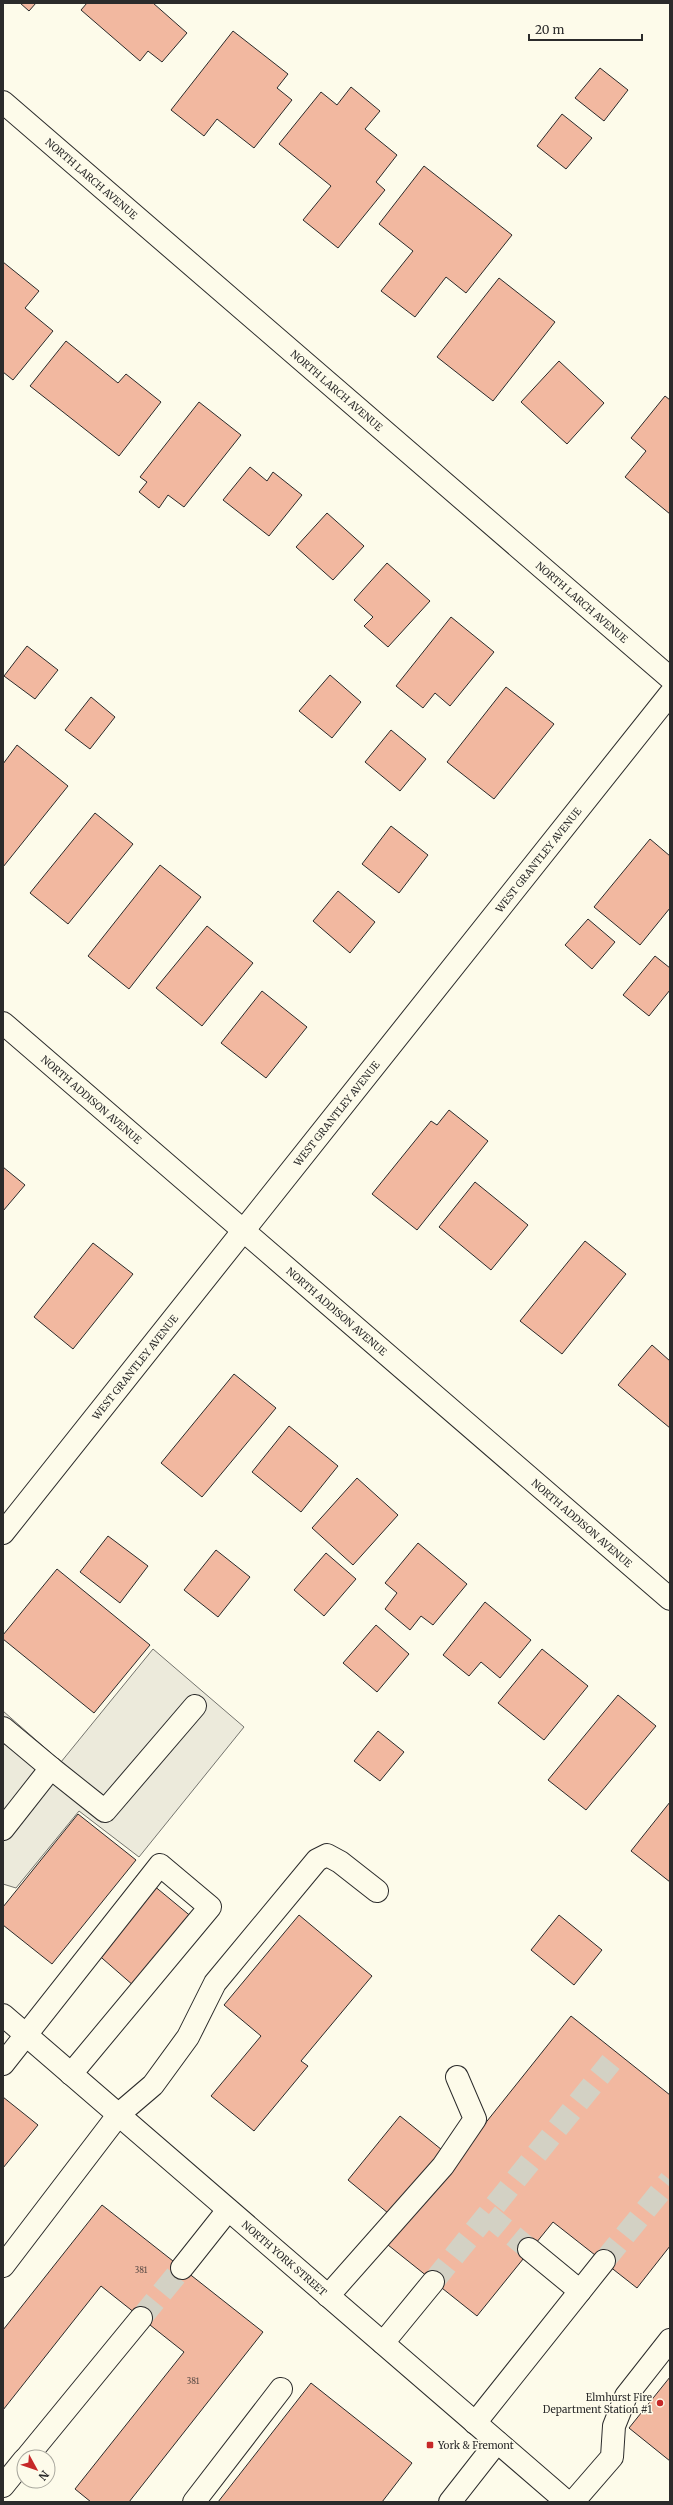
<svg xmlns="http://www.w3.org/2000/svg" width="673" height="2505" font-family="Merriweather,serif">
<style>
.parking{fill:#eceadb;stroke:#74746e}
.building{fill:#f2b8a0;stroke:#2b2b2b}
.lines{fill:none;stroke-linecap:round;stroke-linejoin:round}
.minor-tunnel{stroke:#d3d1c4;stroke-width:22;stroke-dasharray:22 11;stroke-linecap:butt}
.minor-casing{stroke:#2b2b2b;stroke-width:24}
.major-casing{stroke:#2b2b2b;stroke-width:24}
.minor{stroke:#fdfbea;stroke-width:22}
.major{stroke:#fdfbea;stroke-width:22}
.poi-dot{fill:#c62828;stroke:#fdfbea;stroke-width:1.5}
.labels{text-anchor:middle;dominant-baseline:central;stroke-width:3;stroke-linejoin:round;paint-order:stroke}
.number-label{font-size:8px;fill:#5d4e48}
.street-label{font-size:10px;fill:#2b2b2b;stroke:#fdfbea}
.poi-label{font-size:10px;fill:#2b2b2b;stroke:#fdfbea;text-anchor:end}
</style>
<rect width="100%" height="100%" fill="#fdfbea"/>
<path class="parking" d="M 153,1649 L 244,1727 L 139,1857 L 79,1811 L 16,1888 L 3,1884 L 3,1746 L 5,1743 L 3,1741 L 3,1711 L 61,1762 Z"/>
<path class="building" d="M 20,3 L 36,3 L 29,11 Z
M 87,3 L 153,3 L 187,33 L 162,62 L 148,51 L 140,61 L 81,10 Z
M 233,31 L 288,74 L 277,88 L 292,100 L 254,148 L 217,119 L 204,136 L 171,110 Z
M 600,68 L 628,90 L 604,121 L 575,98 Z
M 351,87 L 380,111 L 365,129 L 397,155 L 376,182 L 385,190 L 338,248 L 303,220 L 331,186 L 279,144 L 321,92 L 337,105 Z
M 562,114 L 592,138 L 566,169 L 537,146 Z
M 424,166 L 512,235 L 466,293 L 446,277 L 415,317 L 381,291 L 413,251 L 379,224 Z
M 3,262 L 39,291 L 25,308 L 53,331 L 13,380 L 3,372 Z
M 499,278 L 555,322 L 493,401 L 437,357 Z
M 66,341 L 118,383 L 126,374 L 161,402 L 119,456 L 30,386 Z
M 559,361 L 604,403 L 567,444 L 521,402 Z
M 665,396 L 670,400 L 670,514 L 625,477 L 646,451 L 631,438 Z
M 199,402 L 241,435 L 184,507 L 168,495 L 159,508 L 139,492 L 147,482 L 140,477 Z
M 250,467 L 267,481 L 273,472 L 302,495 L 269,536 L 223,500 Z
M 327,513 L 364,546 L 333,580 L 296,547 Z
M 387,563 L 430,601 L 388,647 L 364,626 L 373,617 L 354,600 Z
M 451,617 L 494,652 L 450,706 L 435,693 L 423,708 L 396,686 Z
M 27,646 L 58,670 L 35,699 L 4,676 Z
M 330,675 L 361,702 L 332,738 L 299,711 Z
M 506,687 L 554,724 L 494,799 L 447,762 Z
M 91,697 L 115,717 L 90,749 L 65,730 Z
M 391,730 L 426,759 L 400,791 L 365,762 Z
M 17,745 L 68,786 L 3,867 L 3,764 Z
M 95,813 L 133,844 L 68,924 L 30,893 Z
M 391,826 L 428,855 L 399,893 L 362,864 Z
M 650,839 L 670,856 L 670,908 L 640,945 L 594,907 Z
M 160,865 L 201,897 L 129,989 L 88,956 Z
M 338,891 L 375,922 L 350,953 L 313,921 Z
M 588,919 L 615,942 L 592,969 L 565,945 Z
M 207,926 L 253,963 L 202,1026 L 156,988 Z
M 655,956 L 670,968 L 670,990 L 649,1016 L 623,995 Z
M 262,991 L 307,1027 L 266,1078 L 221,1043 Z
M 449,1110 L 488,1141 L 417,1230 L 372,1194 L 431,1121 L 437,1125 Z
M 3,1167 L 25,1185 L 3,1211 Z
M 475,1182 L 528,1225 L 491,1270 L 439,1227 Z
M 585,1241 L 626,1274 L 562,1354 L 520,1321 Z
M 93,1243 L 133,1274 L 73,1349 L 34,1317 Z
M 652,1345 L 670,1361 L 670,1428 L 618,1385 Z
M 234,1374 L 276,1408 L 202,1497 L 161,1463 Z
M 289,1426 L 338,1466 L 301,1512 L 252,1472 Z
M 357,1478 L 398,1515 L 353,1565 L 312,1528 Z
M 108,1536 L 148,1566 L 120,1603 L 80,1572 Z
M 418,1543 L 467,1584 L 433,1625 L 421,1616 L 410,1630 L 385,1609 L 397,1593 L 385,1583 Z
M 216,1550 L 250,1577 L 218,1617 L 184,1590 Z
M 326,1553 L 356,1579 L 324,1616 L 294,1590 Z
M 57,1569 L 150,1645 L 94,1713 L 3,1639 L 3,1635 Z
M 485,1602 L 531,1640 L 500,1678 L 481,1662 L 469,1676 L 443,1655 Z
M 376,1625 L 409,1654 L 377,1692 L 343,1663 Z
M 542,1649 L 588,1686 L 544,1740 L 498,1703 Z
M 618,1695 L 656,1726 L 586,1810 L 548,1780 Z
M 378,1731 L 404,1752 L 380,1781 L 354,1761 Z
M 670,1802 L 670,1882 L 631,1851 Z
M 78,1814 L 136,1860 L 52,1964 L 3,1925 L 3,1907 Z
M 153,1885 L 193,1918 L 134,1986 L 95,1952 Z
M 299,1915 L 372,1976 L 301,2061 L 308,2066 L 254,2131 L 211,2096 L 261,2036 L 224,2005 Z
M 559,1915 L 602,1950 L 574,1985 L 531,1950 Z
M 571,2016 L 670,2095 L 670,2246 L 637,2288 L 553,2222 L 477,2316 L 388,2245 Z
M 3,2097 L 38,2125 L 3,2168 Z
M 400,2116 L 447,2154 L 394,2218 L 348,2180 Z
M 102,2205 L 263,2332 L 129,2502 L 91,2502 L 75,2489 L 184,2352 L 101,2286 L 3,2410 L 3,2330 Z
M 670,2377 L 670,2461 L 629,2428 Z
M 311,2383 L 412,2463 L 382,2502 L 218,2502 Z"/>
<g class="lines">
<path class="minor-tunnel" d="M 488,2215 L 529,2249
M 604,2261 L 670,2180
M 433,2282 L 611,2062
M 141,2318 L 182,2268"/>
<g class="minor-casing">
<g id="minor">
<path id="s1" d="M 3,102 L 670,678"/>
<path id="s2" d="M 3,1023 L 670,1599"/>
<path id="s3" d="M 3,1533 L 670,694"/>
<path d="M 3,1728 L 51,1768 L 3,1829"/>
<path d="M 51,1768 L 105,1811 L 195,1706"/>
<path d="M 3,2064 L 160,1865 L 210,1907 L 71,2074"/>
<path d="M 529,2249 L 580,2291"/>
<path d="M 3,2266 L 119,2114 L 153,2085 L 188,2037 L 215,1983 L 317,1860 L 327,1855 L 340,1862 L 377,1891"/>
<path d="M 182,2268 L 228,2210"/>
<path d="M 328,2296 L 443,2166 L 475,2119 L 457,2077"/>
<path d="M 383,2343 L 433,2282"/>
<path d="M 475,2423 L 604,2261"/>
<path d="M 27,2457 L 141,2318"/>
<path d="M 3,2486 L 24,2460"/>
<path d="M 194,2502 L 281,2389"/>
<path d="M 450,2502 L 497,2442"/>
<path d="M 573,2502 L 612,2457 L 614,2426 L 626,2396 L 670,2340"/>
</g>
</g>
<g class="major-casing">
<g id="major">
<path id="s4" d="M 3,2015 L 567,2502"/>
</g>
</g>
<use href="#minor" class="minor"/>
<use href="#major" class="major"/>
</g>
<g class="poi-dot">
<circle cx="660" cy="2403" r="4"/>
<rect x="426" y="2441" width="8" height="8" rx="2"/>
</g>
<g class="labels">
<g class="number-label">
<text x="141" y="2270">381</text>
<text x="193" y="2381">381</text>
</g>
<g class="street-label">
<text stroke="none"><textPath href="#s1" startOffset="117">NORTH LARCH AVENUE</textPath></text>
<text stroke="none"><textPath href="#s1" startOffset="441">NORTH LARCH AVENUE</textPath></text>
<text stroke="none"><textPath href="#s1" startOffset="765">NORTH LARCH AVENUE</textPath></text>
<text stroke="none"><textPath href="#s3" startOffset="860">WEST GRANTLEY AVENUE</textPath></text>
<text stroke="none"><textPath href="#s2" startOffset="117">NORTH ADDISON AVENUE</textPath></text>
<text stroke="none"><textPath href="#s3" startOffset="536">WEST GRANTLEY AVENUE</textPath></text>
<text stroke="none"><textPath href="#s2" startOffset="441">NORTH ADDISON AVENUE</textPath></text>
<text stroke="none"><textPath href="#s3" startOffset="212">WEST GRANTLEY AVENUE</textPath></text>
<text stroke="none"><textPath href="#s2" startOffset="765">NORTH ADDISON AVENUE</textPath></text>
<text stroke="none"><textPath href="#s4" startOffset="372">NORTH YORK STREET</textPath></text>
</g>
<g class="poi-label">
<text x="652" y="2397">Elmhurst Fire<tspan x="652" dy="12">Department Station #1</tspan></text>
<text x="438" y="2445" text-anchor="start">York &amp; Fremont</text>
</g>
</g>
<rect width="673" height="2505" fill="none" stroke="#2b2b2b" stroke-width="8"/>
<g transform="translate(36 2469) rotate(130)"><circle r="19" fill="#fdfbea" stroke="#a9a89e"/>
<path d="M0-3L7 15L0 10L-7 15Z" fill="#c62828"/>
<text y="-6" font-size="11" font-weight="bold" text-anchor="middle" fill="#2b2b2b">N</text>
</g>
<path d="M529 34v6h113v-6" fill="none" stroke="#2b2b2b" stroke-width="2"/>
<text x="535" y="34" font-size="12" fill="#2b2b2b" stroke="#fdfbea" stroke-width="3" paint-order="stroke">20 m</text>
</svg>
